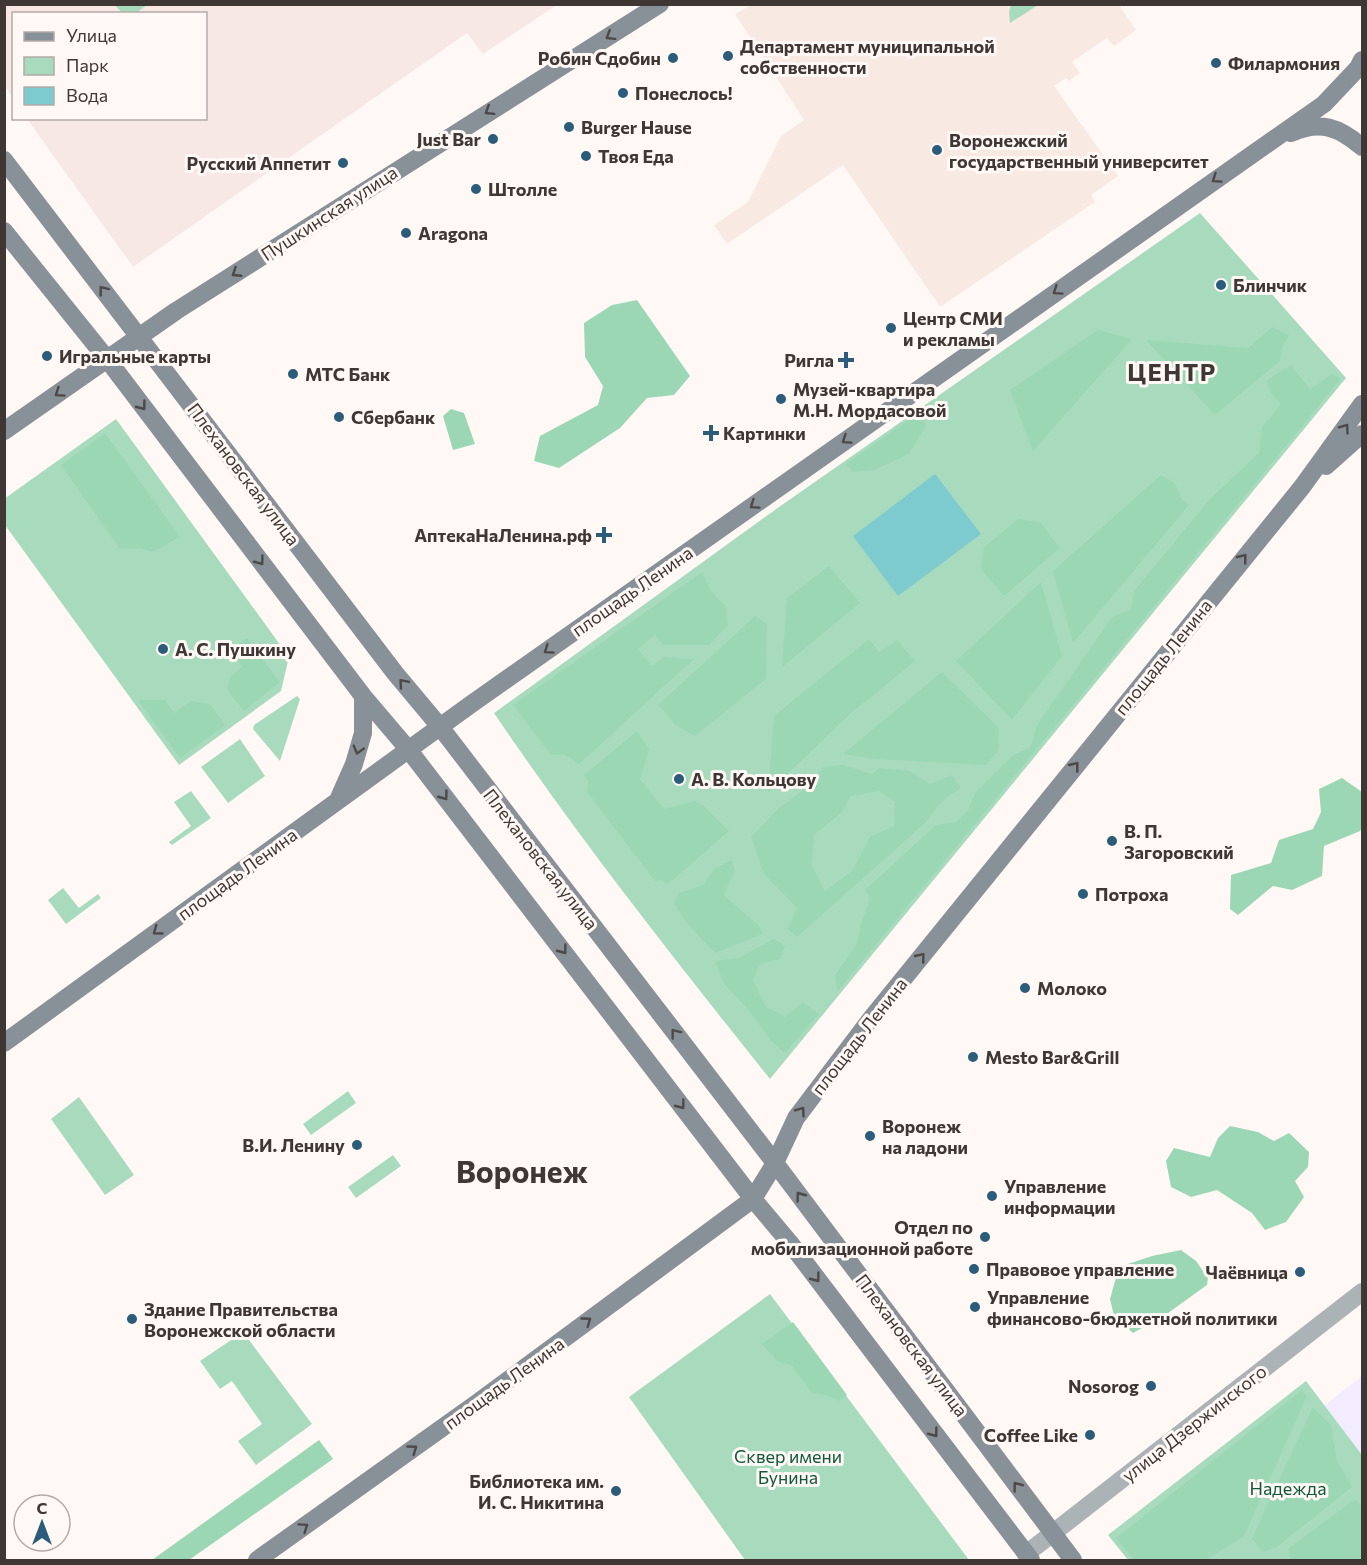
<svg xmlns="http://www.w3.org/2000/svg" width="1367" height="1565" font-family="Commissioner,sans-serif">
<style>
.commercial{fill:#f2ecfe}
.industrial{fill:#f8e8e5}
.built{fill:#f8e9e2}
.green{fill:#a8dbbe}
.forest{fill:#9bd7b5;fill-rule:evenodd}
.water{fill:#7dcbce}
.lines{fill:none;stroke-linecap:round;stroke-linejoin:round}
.street{stroke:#acb3b7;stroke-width:18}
.secondary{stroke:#879197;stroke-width:18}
.oneway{stroke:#4d4948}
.poi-dot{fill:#2b5c7a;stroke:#fff8f5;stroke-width:2}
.labels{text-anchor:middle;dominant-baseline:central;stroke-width:6;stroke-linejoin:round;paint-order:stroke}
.poi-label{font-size:18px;font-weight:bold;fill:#3e3734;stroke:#fff8f5;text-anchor:start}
.street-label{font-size:18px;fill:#3e3734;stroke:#fff8f5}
.park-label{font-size:18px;fill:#105839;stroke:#fff8f5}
.district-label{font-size:24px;font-weight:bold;letter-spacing:1.5px;fill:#3e3734;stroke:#fff8f5}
.town-label{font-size:30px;font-weight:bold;fill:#3e3734;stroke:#fff8f5}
</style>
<rect width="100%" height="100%" fill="#fff8f5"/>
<path class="commercial" d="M 1362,1376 L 1362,1455 L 1324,1406 Z"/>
<path class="industrial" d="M 4,5 L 557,5 L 483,54 L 467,33 L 133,267 L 27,119 L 206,118 L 206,14 L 14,14 L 13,99 L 5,86 Z"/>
<path class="built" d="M 751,5 L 1119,5 L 1136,30 L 1114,46 L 1107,38 L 1072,62 L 1080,73 L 1069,81 L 1066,78 L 1054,86 L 1118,176 L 1091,195 L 1095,202 L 940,307 L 843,165 L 727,244 L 714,225 L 748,202 L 781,136 L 804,120 L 735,14 Z"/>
<path class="green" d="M 115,5 L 147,5 L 136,13 L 122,13 Z
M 1011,5 L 1011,4 L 1038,5 L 1010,23 L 1009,12 Z
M 1200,213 L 1346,378 L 770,1079 C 675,960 580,840 494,713 L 779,507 Z
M 116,419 L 289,657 L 281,691 L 179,765 L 5,525 L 4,499 Z
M 297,696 L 300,699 L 280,761 L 253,729 L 254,725 Z
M 240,739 L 265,776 L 228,803 L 201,767 Z
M 191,791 L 211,818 L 172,845 L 169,842 L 191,826 L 174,802 Z
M 63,888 L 79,908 L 98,894 L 101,898 L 66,924 L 48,900 Z
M 348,1091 L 356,1103 L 311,1135 L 303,1124 Z
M 79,1097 L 134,1175 L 105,1195 L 51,1119 Z
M 393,1155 L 401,1166 L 356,1198 L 348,1187 Z
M 770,1294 L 969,1560 L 745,1560 L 629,1397 Z
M 243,1332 L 312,1424 L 256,1465 L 238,1441 L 262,1424 L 232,1381 L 220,1389 L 200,1361 Z
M 1306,1381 L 1362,1455 L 1362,1560 L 1128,1560 L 1108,1535 Z"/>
<path class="forest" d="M 637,300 L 690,376 L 674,395 L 647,398 L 620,428 L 559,468 L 534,461 L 540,436 L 598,405 L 603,386 L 585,357 L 584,323 L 612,305 Z
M 1272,327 L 1289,335 L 1282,347 L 1280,361 L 1215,415 L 1146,340 L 1248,348 Z
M 1098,330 L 1132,339 L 1033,451 L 1010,390 Z
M 1291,365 L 1310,389 L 1332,374 L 1341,379 L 837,992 L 835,975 L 857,944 L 861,924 L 870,899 L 865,890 L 936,825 L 956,822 L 968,810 L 975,793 L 1013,755 L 1031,747 L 1037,725 L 1112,617 L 1131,609 L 1134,591 L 1210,499 L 1259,453 L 1262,427 L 1281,404 L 1270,392 L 1267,380 Z
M 451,409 L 464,413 L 475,444 L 453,450 L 443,416 Z
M 918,413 L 926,425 L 909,454 L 874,470 L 852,472 L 846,464 Z
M 105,433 L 180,537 L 152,552 L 140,548 L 120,549 L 61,465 Z
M 1161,475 L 1175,483 L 1181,498 L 1189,505 L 1073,643 L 1053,571 Z
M 1018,519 L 1040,522 L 1060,548 L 1004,596 L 981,569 L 984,547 Z
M 829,566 L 860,603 L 782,667 L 787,598 Z
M 702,572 L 711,591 L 725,606 L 728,625 L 709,645 L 663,645 L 655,635 L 638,649 L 652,666 L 663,657 L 694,659 L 578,765 C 571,756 563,753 551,755 L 513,705 Z
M 1041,582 L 1062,656 L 1012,720 L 956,661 Z
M 755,616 L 767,624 L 766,679 L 695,736 L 676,725 L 658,705 Z
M 247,638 L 280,682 L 244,711 L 227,690 L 230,677 L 242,667 L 233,655 L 236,645 Z
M 869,639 L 879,652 L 897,640 L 915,661 L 850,714 L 768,793 L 774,716 Z
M 942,672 L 999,728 L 998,751 L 986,765 L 876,759 L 843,754 Z
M 138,700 L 165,700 L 174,713 L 191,701 L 210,704 L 225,725 L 180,758 Z
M 637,731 L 649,749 L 640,779 L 664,809 L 695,801 L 703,805 L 729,831 L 668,884 L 662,880 L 655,881 L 587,792 L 588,781 L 584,775 Z
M 844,765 L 872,774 L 879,768 L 910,771 L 930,784 L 952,775 L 961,788 L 944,799 L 925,823 L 797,937 L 788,929 L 797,908 L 764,874 L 751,837 L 779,808 L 805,789 L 823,767 ZM 879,791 L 895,802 L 894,826 L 870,837 L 852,871 L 825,891 L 812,865 L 814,835 L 842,812 L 851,796 Z
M 1342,778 L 1362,792 L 1362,828 L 1360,831 L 1324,846 L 1322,876 L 1292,890 L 1273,886 L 1238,915 L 1230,909 L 1231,875 L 1271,863 L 1279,840 L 1313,829 L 1321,812 L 1319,789 Z
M 731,860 L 735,870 L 724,895 L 761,928 L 763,934 L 715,953 L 687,923 L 674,904 L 679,893 L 703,885 L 714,869 Z
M 774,939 L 785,946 L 780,959 L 760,964 L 753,980 L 766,1007 L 785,1017 L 803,1002 L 819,1014 L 785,1053 L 771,1041 L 748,1009 L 724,984 L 715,961 L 738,958 Z
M 1230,1126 L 1258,1132 L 1274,1141 L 1289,1133 L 1309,1152 L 1308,1167 L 1295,1181 L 1304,1197 L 1286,1222 L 1265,1230 L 1252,1213 L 1217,1190 L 1191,1197 L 1171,1187 L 1166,1161 L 1174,1148 L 1210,1157 L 1218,1138 Z
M 1181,1250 L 1196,1261 L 1208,1278 L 1207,1285 L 1164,1316 L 1133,1333 L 1114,1316 L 1110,1299 L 1119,1267 L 1152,1256 Z
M 793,1322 L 847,1395 L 838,1401 L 826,1395 L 812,1393 L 792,1366 L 777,1361 L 762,1344 Z
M 1302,1390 L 1307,1396 L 1244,1536 L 1206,1560 L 1134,1560 L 1116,1538 Z
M 1313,1407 L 1331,1425 L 1337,1461 L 1352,1487 L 1277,1547 L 1262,1552 L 1252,1538 Z
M 319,1440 L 333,1459 L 189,1560 L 152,1560 Z
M 1355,1499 L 1362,1506 L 1362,1560 L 1290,1560 L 1288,1549 Z"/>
<path class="water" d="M 935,474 L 981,534 L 898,596 L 853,536 Z"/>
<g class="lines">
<path class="street" d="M 1026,1554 L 1362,1292"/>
<path class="secondary" d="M 1291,133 C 1320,120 1339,127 1362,147
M 4,160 L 395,673 L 441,728 L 775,1163 L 1073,1560
M 4,231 L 107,359 L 363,696 L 408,749 L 753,1199 L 790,1243 L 1031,1560
M 4,431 L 176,311 L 660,4
M 1326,466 L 1362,434
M 339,798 L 354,764 L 363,733 L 363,696
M 4,1043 L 470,705 L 1324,104 L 1358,68 L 1362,60
M 257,1560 L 477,1403 L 753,1199 L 775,1163 L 796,1118 L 870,1020 L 1302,487 L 1362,404"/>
</g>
<defs><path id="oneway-chevron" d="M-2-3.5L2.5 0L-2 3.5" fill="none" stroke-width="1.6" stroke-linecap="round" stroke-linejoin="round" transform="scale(1.5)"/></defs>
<g class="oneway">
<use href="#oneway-chevron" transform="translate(610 36) rotate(148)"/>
<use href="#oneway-chevron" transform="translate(489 111) rotate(148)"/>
<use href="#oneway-chevron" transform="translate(1216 179) rotate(146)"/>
<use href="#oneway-chevron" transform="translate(236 273) rotate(147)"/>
<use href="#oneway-chevron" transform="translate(103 290) rotate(-128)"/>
<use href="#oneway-chevron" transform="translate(1057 291) rotate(145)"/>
<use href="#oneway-chevron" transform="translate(59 393) rotate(146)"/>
<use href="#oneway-chevron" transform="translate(142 406) rotate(53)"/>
<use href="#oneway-chevron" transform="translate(1345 428) rotate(-54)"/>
<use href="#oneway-chevron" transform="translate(846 440) rotate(145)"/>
<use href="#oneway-chevron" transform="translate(754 505) rotate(145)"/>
<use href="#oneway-chevron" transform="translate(1243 558) rotate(-51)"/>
<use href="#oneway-chevron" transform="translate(260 561) rotate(53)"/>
<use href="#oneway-chevron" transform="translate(548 650) rotate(145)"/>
<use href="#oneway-chevron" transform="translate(403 683) rotate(-130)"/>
<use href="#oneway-chevron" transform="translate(358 750) rotate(106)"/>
<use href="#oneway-chevron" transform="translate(1075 766) rotate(-51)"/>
<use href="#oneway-chevron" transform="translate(444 796) rotate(53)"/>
<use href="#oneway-chevron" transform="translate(157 931) rotate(144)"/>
<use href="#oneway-chevron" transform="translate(563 950) rotate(53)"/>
<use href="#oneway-chevron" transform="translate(921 957) rotate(-51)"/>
<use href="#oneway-chevron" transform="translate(675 1033) rotate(-128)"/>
<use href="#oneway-chevron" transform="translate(681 1105) rotate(53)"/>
<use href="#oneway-chevron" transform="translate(801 1111) rotate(-54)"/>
<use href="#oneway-chevron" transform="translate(800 1196) rotate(-127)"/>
<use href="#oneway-chevron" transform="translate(816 1278) rotate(53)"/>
<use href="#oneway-chevron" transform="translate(587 1321) rotate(-36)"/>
<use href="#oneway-chevron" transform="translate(934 1433) rotate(53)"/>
<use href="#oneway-chevron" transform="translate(413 1449) rotate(-36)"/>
<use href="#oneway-chevron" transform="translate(1017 1486) rotate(-127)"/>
<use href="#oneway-chevron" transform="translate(304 1527) rotate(-35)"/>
</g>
<g class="poi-dot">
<circle cx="728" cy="56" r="6"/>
<circle cx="673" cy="58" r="6"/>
<circle cx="1216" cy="63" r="6"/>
<circle cx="623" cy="93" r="6"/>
<circle cx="569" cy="127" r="6"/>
<circle cx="493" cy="139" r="6"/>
<circle cx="937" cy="150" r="6"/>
<circle cx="586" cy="156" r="6"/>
<circle cx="343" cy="163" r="6"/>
<circle cx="476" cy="189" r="6"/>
<circle cx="406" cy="233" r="6"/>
<circle cx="1221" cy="285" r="6"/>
<circle cx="891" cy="328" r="6"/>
<circle cx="47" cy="356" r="6"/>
<path d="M843 351h6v6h6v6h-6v6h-6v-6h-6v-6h6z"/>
<circle cx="293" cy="374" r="6"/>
<circle cx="781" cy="399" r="6"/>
<circle cx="339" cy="417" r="6"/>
<path d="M708 424h6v6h6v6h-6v6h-6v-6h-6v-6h6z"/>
<path d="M601 526h6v6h6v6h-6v6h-6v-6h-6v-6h6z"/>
<circle cx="163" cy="649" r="6"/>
<circle cx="679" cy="779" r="6"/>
<circle cx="1112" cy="841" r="6"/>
<circle cx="1083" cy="894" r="6"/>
<circle cx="1025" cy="988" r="6"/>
<circle cx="973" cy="1057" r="6"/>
<circle cx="870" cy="1136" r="6"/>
<circle cx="357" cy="1145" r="6"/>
<circle cx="992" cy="1196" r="6"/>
<circle cx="985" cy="1237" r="6"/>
<circle cx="974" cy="1269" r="6"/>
<circle cx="1300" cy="1272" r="6"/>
<circle cx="975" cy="1307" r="6"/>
<circle cx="132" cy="1319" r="6"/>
<circle cx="1151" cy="1386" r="6"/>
<circle cx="1090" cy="1435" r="6"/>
<circle cx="616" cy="1491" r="6"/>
</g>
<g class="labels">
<g class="poi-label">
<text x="740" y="46">Департамент муниципальной<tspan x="740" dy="21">собственности</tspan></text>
<text x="661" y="58" text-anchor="end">Робин Сдобин</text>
<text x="1228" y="63">Филармония</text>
<text x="635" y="93">Понеслось!</text>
<text x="581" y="127">Burger Hause</text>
<text x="481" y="139" text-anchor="end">Just Bar</text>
<text x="949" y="140">Воронежский<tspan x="949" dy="21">государственный университет</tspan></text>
<text x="598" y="156">Твоя Еда</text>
<text x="331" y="163" text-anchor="end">Русский Аппетит</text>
<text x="488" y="189">Штолле</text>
<text x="418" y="233">Aragona</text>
<text x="1233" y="285">Блинчик</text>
<text x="903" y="318">Центр СМИ<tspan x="903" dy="21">и рекламы</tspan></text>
<text x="59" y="356">Игральные карты</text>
<text x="834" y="360" text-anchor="end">Ригла</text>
<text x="305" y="374">МТС Банк</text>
<text x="793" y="389">Музей-квартира<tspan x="793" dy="21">М.Н. Мордасовой</tspan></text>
<text x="351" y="417">Сбербанк</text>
<text x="723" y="433">Картинки</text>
<text x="592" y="535" text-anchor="end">АптекаНаЛенина.рф</text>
<text x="175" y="649">А. С. Пушкину</text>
<text x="691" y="779">А. В. Кольцову</text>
<text x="1124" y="831">В. П.<tspan x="1124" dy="21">Загоровский</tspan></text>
<text x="1095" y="894">Потроха</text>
<text x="1037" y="988">Молоко</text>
<text x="985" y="1057">Mesto Bar&amp;Grill</text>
<text x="882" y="1126">Воронеж<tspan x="882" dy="21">на ладони</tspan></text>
<text x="345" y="1145" text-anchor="end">В.И. Ленину</text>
<text x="1004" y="1186">Управление<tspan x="1004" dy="21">информации</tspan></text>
<text x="973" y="1227" text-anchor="end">Отдел по<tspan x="973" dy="21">мобилизационной работе</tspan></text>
<text x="986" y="1269">Правовое управление</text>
<text x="1288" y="1272" text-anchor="end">Чаёвница</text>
<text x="987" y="1297">Управление<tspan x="987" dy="21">финансово-бюджетной политики</tspan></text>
<text x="144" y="1309">Здание Правительства<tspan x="144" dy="21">Воронежской области</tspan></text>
<text x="1139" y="1386" text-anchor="end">Nosorog</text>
<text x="1078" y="1435" text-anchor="end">Coffee Like</text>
<text x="604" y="1481" text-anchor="end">Библиотека им.<tspan x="604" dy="21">И. С. Никитина</tspan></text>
</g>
<g class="street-label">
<text transform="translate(329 213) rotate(-33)">Пушкинская улица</text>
<text transform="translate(244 474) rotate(53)">Плехановская улица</text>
<text transform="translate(632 591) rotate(-35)">площадь Ленина</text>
<text transform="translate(1163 657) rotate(-51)">площадь Ленина</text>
<text transform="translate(541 859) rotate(52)">Плехановская улица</text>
<text transform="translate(237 874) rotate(-36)">площадь Ленина</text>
<text transform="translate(859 1036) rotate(-52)">площадь Ленина</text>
<text transform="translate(912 1345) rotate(53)">Плехановская улица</text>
<text transform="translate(504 1383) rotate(-36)">площадь Ленина</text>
<text transform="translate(1194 1423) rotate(-38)">улица Дзержинского</text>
</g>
<g class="park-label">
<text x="788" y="1456">Cквер имени<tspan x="788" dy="21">Бунина</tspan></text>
<text x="1288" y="1488">Надежда</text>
</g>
<g class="district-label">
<text x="1172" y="371">ЦЕНТР</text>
</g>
<g class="town-label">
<text x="522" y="1170">Воронеж</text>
</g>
</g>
<rect width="1367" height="1565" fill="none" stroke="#3e3734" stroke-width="12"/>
<rect x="12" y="12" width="195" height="108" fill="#fff8f5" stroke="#b2aba8" stroke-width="1.5"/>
<rect x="24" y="32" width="30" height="9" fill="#879197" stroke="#b2aba8" stroke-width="1.5"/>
<text x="66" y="42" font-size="18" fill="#3e3734">Улица</text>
<rect x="24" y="57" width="30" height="18" fill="#a8dbbe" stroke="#b2aba8" stroke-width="1.5"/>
<text x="66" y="72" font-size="18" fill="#3e3734">Парк</text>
<rect x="24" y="87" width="30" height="18" fill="#7dcbce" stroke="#b2aba8" stroke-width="1.5"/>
<text x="66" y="102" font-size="18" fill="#3e3734">Вода</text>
<g transform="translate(42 1523)"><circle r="28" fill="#fff8f5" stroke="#b2aba8" stroke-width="1.5"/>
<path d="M0-4.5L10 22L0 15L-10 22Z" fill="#2b5c7a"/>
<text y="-9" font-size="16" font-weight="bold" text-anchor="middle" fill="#3e3734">С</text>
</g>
</svg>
